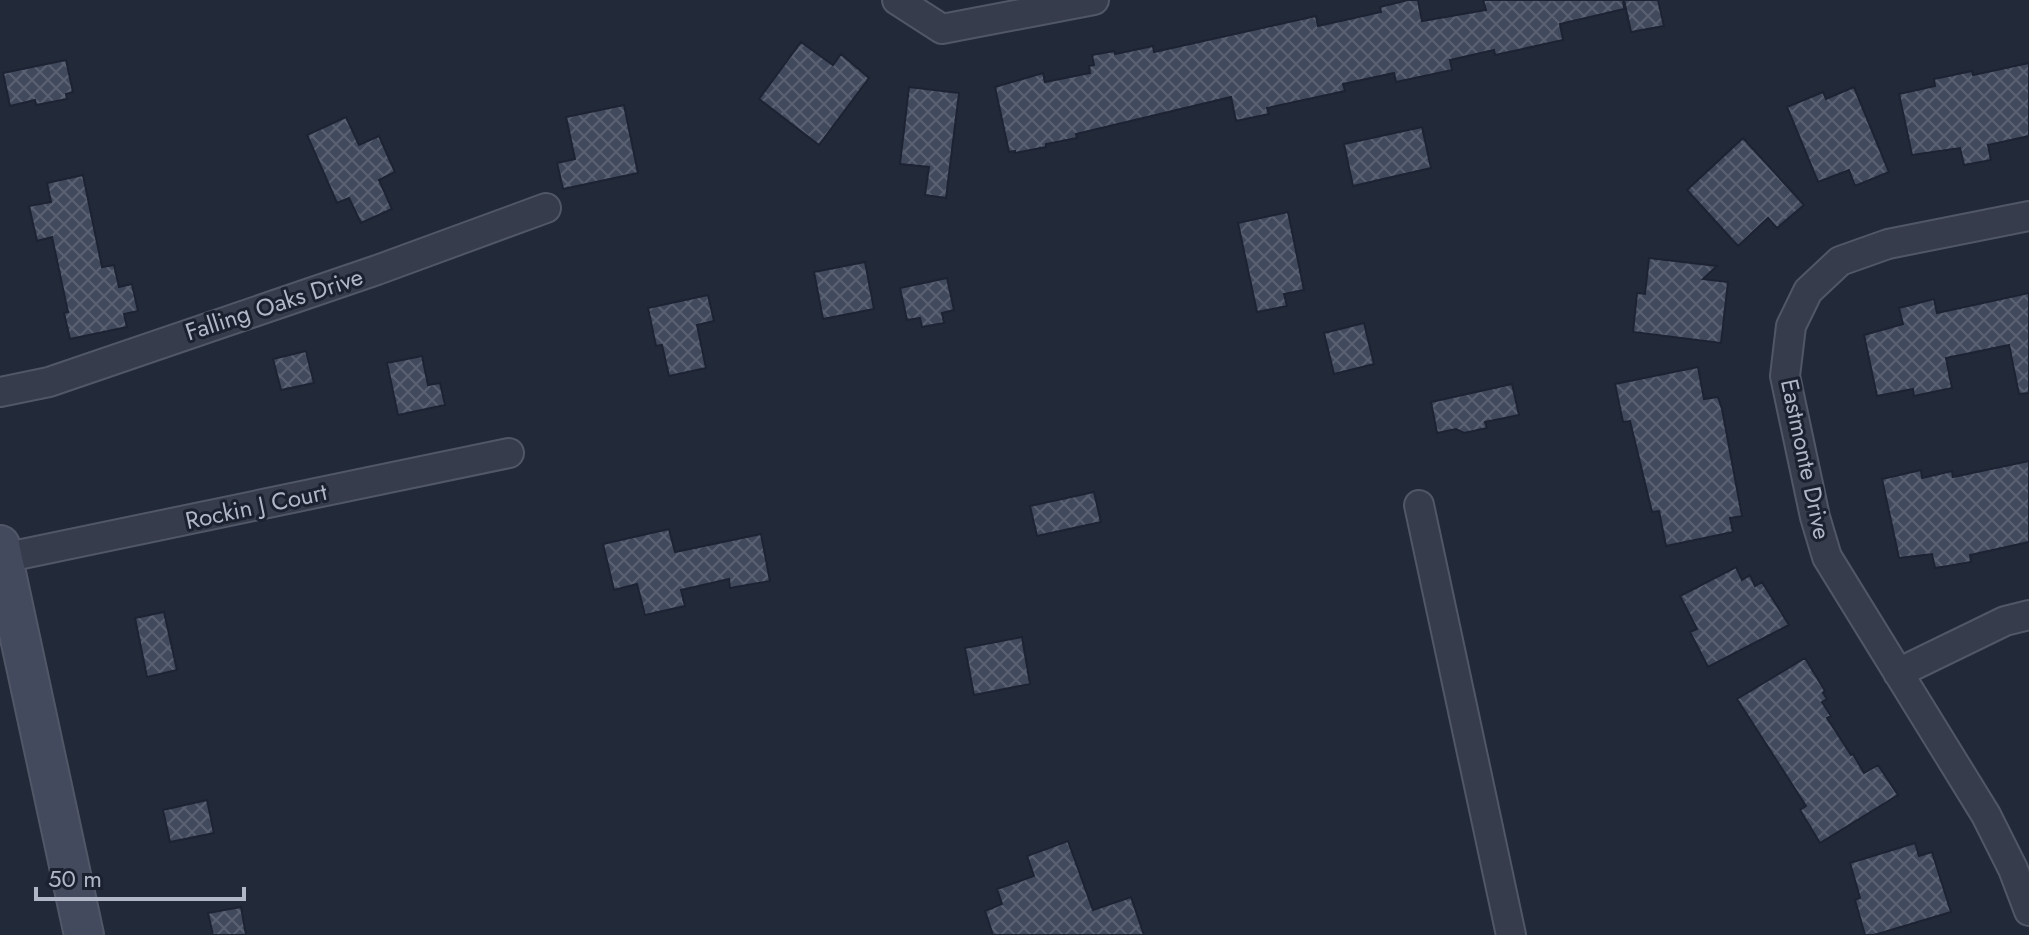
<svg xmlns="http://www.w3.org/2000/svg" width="2029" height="935" font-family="Jost,sans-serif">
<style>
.building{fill:url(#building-cross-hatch);stroke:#1d2332;stroke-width:2}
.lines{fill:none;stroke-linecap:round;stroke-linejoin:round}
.street-casing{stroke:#515766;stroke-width:32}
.secondary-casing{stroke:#515766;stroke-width:42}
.street{stroke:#363c4b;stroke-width:28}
.secondary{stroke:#444a5e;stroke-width:38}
.labels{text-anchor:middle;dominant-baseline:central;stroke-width:6;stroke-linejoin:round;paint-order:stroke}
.street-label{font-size:24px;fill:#b1b7c7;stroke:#1b212f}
</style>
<defs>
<pattern id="building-cross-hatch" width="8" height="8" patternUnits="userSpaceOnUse" patternTransform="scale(2)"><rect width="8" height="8" fill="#41495c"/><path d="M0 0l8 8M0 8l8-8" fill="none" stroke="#5a6172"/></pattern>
</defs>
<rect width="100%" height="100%" fill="#222a3a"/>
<path class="building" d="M 1408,0 L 1418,0 L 1422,21 L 1486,10 L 1483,0 L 1623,0 L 1624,9 L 1560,24 L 1563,40 L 1495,55 L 1494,50 L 1450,60 L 1452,70 L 1396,82 L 1394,73 L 1343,84 L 1345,91 L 1267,108 L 1269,114 L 1236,121 L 1231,97 L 1076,134 L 1077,138 L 1046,144 L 1046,147 L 1015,153 L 1015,151 L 1009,152 L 995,87 L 1043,73 L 1045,82 L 1090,73 L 1089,66 L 1094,65 L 1092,55 L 1114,51 L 1115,54 L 1153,46 L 1154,52 L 1316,16 L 1318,26 L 1381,12 L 1380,7 Z
M 1624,0 L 1658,0 L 1664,26 L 1631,32 Z
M 801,42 L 833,65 L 841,54 L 869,78 L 819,145 L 759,99 Z
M 66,60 L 73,92 L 66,94 L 67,99 L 36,105 L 35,100 L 10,106 L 3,73 Z
M 2029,63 L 2029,136 L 1988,145 L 1991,160 L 1964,165 L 1960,148 L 1912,155 L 1899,94 L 1935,86 L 1934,79 L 1972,71 L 1973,75 Z
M 909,87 L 959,93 L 946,198 L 925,195 L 929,167 L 900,164 Z
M 1854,87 L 1889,172 L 1855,186 L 1849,170 L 1818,182 L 1787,107 L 1823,92 L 1826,99 Z
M 624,105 L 638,173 L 563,189 L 557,163 L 575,159 L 566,117 Z
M 346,117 L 359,145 L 379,136 L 395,172 L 379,180 L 392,209 L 361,223 L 349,198 L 337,203 L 307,135 Z
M 1422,127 L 1431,168 L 1353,186 L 1344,144 Z
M 1743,138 L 1804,205 L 1777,228 L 1768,218 L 1738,246 L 1687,190 Z
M 83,175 L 102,267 L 114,265 L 119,287 L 132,284 L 138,311 L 124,314 L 127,327 L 70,339 L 64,313 L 68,312 L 52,237 L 37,241 L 29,206 L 51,202 L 47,183 Z
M 1288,212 L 1304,290 L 1284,294 L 1287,306 L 1257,312 L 1238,223 Z
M 1649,258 L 1717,266 L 1703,279 L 1728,282 L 1721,343 L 1633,332 L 1637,293 L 1645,294 Z
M 865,262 L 874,309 L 823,319 L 814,272 Z
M 947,278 L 954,310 L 942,313 L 944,323 L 922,327 L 920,318 L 907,320 L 900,288 Z
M 2029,293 L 2029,393 L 2019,394 L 2009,345 L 1946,358 L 1952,388 L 1914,396 L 1913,389 L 1877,396 L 1864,335 L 1903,324 L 1899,308 L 1934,299 L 1937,313 Z
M 708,295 L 714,321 L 697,325 L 706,368 L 669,376 L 662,345 L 656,346 L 648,308 Z
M 1364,323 L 1374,364 L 1334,374 L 1324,333 Z
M 306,351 L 314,383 L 281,390 L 273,359 Z
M 422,356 L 428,385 L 440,383 L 445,405 L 398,415 L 387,363 Z
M 1698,367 L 1704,399 L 1718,397 L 1722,409 L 1742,516 L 1730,518 L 1733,532 L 1666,546 L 1659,511 L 1652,512 L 1630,421 L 1623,422 L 1615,384 Z
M 1512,384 L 1519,415 L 1485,422 L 1487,428 L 1464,433 L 1456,429 L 1437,433 L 1431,402 Z
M 2029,461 L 2029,542 L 1970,555 L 1971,562 L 1948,566 L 1935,568 L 1932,554 L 1899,558 L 1882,479 L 1921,470 L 1922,478 L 1952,471 L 1953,477 Z
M 1094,492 L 1101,522 L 1037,536 L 1030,506 Z
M 669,529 L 675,552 L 761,534 L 770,581 L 730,588 L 729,579 L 681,590 L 685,606 L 645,615 L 637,584 L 614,590 L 603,544 Z
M 1736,567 L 1742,580 L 1750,575 L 1755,586 L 1762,582 L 1789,625 L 1708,667 L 1690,632 L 1697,629 L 1680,596 Z
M 164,612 L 177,670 L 147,677 L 135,618 Z
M 1022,637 L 1030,684 L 974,695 L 965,648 Z
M 1805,658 L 1825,691 L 1823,693 L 1827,699 L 1822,702 L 1831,716 L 1827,718 L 1851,755 L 1853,754 L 1864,773 L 1878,765 L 1898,795 L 1820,843 L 1800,810 L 1806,806 L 1737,699 Z
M 207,800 L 214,833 L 170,842 L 163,810 Z
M 1068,841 L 1093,910 L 1131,897 L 1144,935 L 993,935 L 985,911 L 1002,904 L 997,889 L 1034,876 L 1027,856 Z
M 1915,843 L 1919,856 L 1932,852 L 1951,912 L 1874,935 L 1865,935 L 1855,900 L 1860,898 L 1850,863 Z
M 241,907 L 246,935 L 213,935 L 208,913 Z"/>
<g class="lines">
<g class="street-casing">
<path id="street" d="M 897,0 L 942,29 L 1094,0
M 2029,216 L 1888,244 L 1840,261 L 1808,291 L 1791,326 L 1785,376 L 1815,517 L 1827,557 L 1986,815 L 2013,869 L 2029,911
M 0,392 L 49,382 L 377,270 L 546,208
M 1419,505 L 1511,935
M 3,558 L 509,453
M 1898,673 L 2005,621 L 2029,615"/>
</g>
<g class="secondary-casing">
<path id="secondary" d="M 0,545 L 84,935"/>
</g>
<use href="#street" class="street"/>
<use href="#secondary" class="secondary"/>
</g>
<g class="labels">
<g class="street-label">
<text transform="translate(274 304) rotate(-18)">Falling Oaks Drive</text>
<text transform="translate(1806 459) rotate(78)">Eastmonte Drive</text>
<text transform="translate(256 506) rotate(-12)">Rockin J Court</text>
</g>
</g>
<path d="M36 887v12h208v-12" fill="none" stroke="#b1b7c7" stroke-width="4"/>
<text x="48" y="887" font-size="24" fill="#b1b7c7" stroke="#1b212f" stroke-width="6" paint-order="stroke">50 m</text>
</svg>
